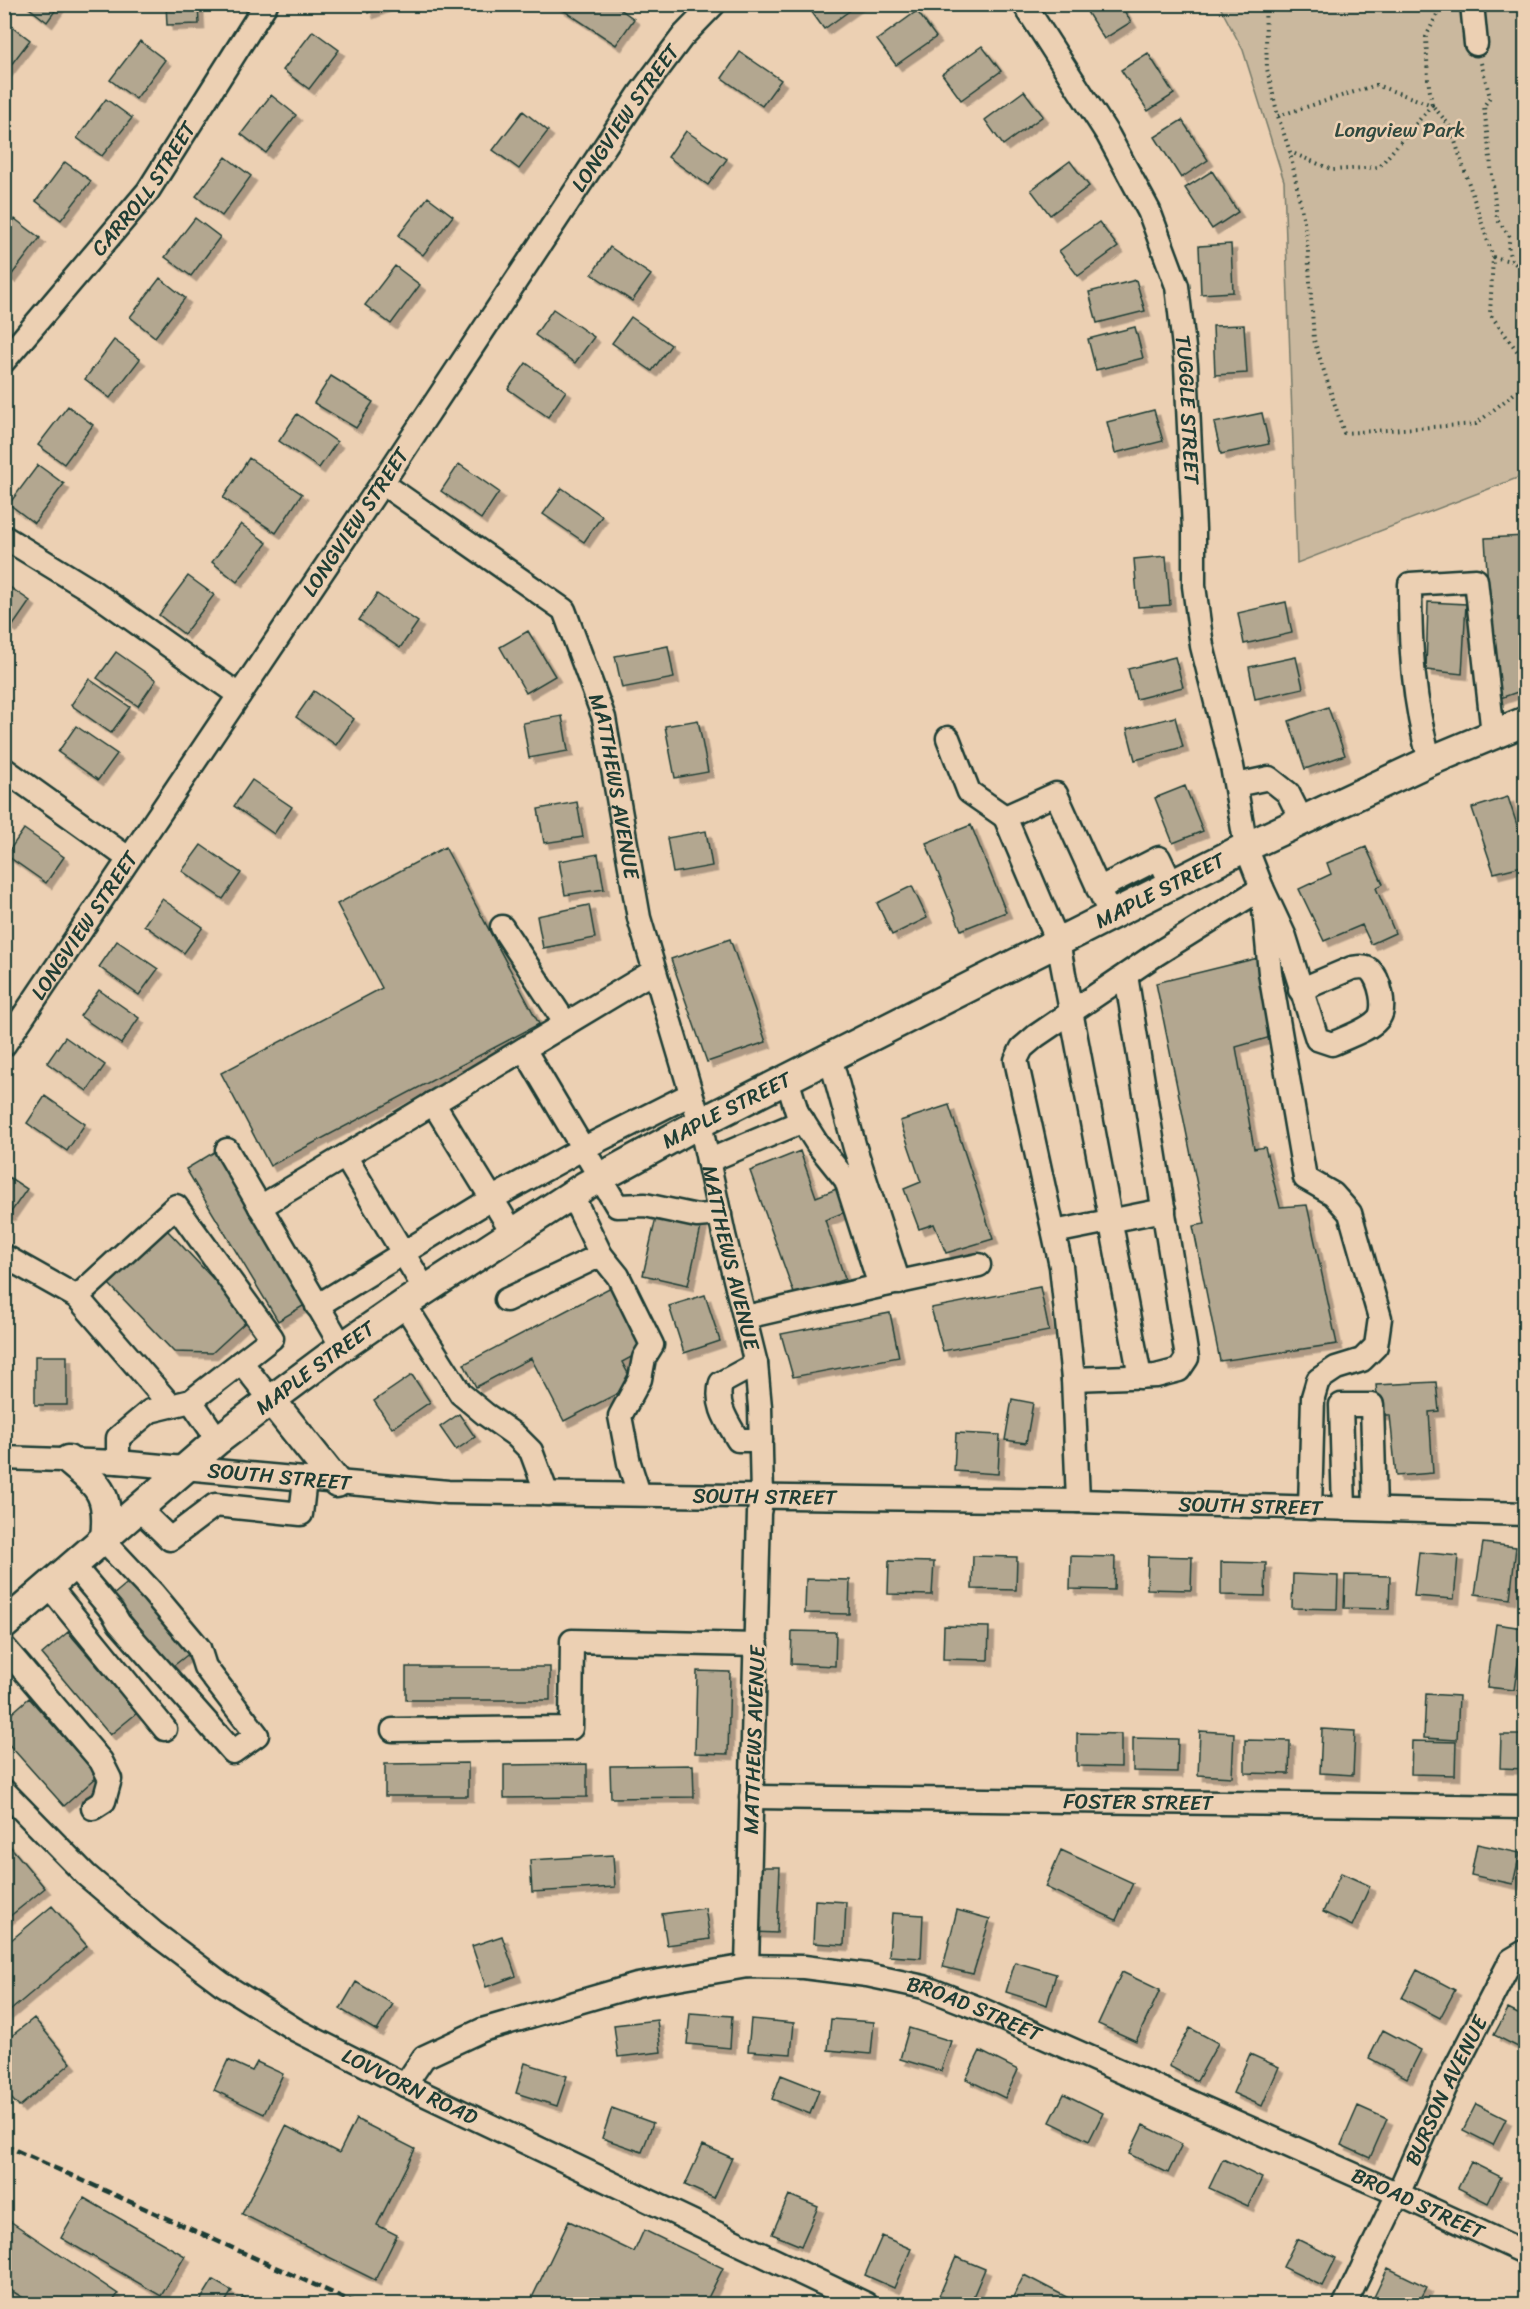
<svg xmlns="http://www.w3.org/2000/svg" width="1530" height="2309" font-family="Sriracha,sans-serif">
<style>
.green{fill:#cab89e;stroke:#747a69;stroke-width:1.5}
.building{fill:#b3a790;stroke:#1f3d34;stroke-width:1.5;filter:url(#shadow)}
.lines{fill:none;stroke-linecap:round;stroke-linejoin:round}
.minor-casing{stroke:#1f3d34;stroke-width:27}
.major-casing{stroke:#1f3d34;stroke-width:33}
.path{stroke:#1f3d34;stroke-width:4;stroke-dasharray:1.5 4.5;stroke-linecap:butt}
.minor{stroke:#ecd0b3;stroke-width:22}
.major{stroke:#ecd0b3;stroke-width:28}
.rail{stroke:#1f3d34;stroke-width:4.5;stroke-dasharray:9 4.5;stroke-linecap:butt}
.labels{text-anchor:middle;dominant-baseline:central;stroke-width:5;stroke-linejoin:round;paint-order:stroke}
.street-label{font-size:21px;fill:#1f3d34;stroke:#ecd0b3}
.park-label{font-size:21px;fill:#30493f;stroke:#ecd0b3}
</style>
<defs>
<filter id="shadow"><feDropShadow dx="5.5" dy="5.5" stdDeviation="0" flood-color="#0004"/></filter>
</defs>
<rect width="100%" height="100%" fill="#ecd0b3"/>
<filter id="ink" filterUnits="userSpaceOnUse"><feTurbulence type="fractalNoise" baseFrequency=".0167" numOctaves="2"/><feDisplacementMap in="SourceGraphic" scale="12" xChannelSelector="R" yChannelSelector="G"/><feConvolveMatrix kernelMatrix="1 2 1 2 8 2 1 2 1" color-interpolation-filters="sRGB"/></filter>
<g filter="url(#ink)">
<path class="green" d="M 1219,5 L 1525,5 L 1525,475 L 1297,563 L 1284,181 L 1243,50 Z"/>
<path class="building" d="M 24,4 L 60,4 L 47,22 Z
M 166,4 L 198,4 L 199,24 L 167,25 Z
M 365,4 L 390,4 L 368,13 Z
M 554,4 L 613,4 L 634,19 L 616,45 Z
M 806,4 L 859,4 L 824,29 Z
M 1082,4 L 1120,4 L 1131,22 L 1104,39 Z
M 917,11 L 936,37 L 896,65 L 877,40 Z
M 5,21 L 30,40 L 4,74 L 4,21 Z
M 313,31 L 339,50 L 309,89 L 283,70 Z
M 140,41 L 165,60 L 136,99 L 110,80 Z
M 982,46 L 1001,71 L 961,100 L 942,74 Z
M 740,52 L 781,80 L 762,106 L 722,78 Z
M 1148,53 L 1174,94 L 1148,111 L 1121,70 Z
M 1024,91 L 1043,116 L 1003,145 L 985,120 Z
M 271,95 L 296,115 L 266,153 L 241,134 Z
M 106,99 L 132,118 L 102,156 L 77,138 Z
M 523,111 L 548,131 L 519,169 L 493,150 Z
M 1182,120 L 1208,160 L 1181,178 L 1155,137 Z
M 686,131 L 727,159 L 708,185 L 668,157 Z
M 226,157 L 251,176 L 222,216 L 196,196 Z
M 1070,161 L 1089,186 L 1050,215 L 1031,190 Z
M 65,162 L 91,181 L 61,220 L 36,201 Z
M 1212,171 L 1238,212 L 1212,229 L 1185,188 Z
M 428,197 L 453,216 L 423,255 L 398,236 Z
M 195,218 L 220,237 L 191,276 L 165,257 Z
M 15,219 L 40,238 L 10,277 L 4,273 L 4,232 Z
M 1099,222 L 1118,247 L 1078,276 L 1059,251 Z
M 1231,244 L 1233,292 L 1201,294 L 1199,246 Z
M 610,247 L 651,275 L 632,301 L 592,274 Z
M 395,266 L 420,285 L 391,324 L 365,305 Z
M 160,278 L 185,298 L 155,337 L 130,317 Z
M 1136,280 L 1145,311 L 1097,323 L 1089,292 Z
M 553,309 L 594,337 L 575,363 L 535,335 Z
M 631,317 L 671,345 L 652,371 L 612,343 Z
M 1244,325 L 1247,373 L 1215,375 L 1213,326 Z
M 1135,327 L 1143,358 L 1096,370 L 1088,339 Z
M 114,340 L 140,359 L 110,398 L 85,379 Z
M 526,363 L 566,391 L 548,417 L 508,389 Z
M 331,376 L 373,402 L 356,428 L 314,403 Z
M 68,406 L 93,425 L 64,464 L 38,445 Z
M 1154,410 L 1163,441 L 1115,453 L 1107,422 Z
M 1262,413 L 1269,444 L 1221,454 L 1214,423 Z
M 297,414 L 337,442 L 319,468 L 279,441 Z
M 249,458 L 302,494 L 276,533 L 223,498 Z
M 459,464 L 499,492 L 481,519 L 441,491 Z
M 38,465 L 64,484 L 34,523 L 9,504 Z
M 562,488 L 602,516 L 584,542 L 543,514 Z
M 241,524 L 267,543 L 237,582 L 212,562 Z
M 1526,536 L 1526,689 L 1495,700 L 1485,538 Z
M 1166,556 L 1170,605 L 1138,607 L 1134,559 Z
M 188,576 L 214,595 L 184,634 L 159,615 Z
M 4,583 L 30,601 L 12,627 L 4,622 Z
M 377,594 L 418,622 L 400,648 L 359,620 Z
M 1286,602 L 1292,633 L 1244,644 L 1238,613 Z
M 1428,602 L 1466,604 L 1462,674 L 1426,670 Z
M 528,631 L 555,676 L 526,693 L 500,647 Z
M 668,646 L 674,678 L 622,688 L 615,656 Z
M 116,652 L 156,680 L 138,706 L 97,678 Z
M 1175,657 L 1183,687 L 1136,699 L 1128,669 Z
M 1296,657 L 1303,688 L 1255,699 L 1249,667 Z
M 89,679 L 130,707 L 111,733 L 71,705 Z
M 314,691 L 354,719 L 336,745 L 296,717 Z
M 1328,707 L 1345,755 L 1305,769 L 1289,721 Z
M 562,716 L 568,751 L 529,758 L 523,723 Z
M 1175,717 L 1183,747 L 1135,760 L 1127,729 Z
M 698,720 L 708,772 L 675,778 L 665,726 Z
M 76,726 L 117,754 L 98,780 L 58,752 Z
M 252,780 L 292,807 L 274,834 L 234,806 Z
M 1185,786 L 1203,831 L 1173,843 L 1155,798 Z
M 1508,797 L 1526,853 L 1526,865 L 1494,873 L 1472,808 Z
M 577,802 L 583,837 L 544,843 L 538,809 Z
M 971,825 L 1006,912 L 961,930 L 926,843 Z
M 24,829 L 64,857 L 46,883 L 6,855 Z
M 706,831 L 712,866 L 673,873 L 667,838 Z
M 201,845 L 241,873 L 223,899 L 182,871 Z
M 445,847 L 539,1024 L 270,1166 L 221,1073 L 382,988 L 337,904 Z
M 1366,847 L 1383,884 L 1376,888 L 1395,933 L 1371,944 L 1362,925 L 1324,941 L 1299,889 L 1331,874 L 1327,863 Z
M 598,854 L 604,889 L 565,895 L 559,861 Z
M 912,886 L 927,918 L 892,935 L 877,903 Z
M 162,899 L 203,927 L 184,953 L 144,925 Z
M 589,905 L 595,938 L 543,948 L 537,916 Z
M 730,939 L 766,1042 L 707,1062 L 671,959 Z
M 117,941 L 158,969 L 139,995 L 99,967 Z
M 1258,958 L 1271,1037 L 1236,1047 L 1254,1149 L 1265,1147 L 1280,1207 L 1307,1205 L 1337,1344 L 1220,1361 L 1193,1226 L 1205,1224 L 1156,983 Z
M 99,990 L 139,1018 L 121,1044 L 80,1016 Z
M 65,1037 L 105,1065 L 87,1091 L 47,1063 Z
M 45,1096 L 85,1124 L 67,1151 L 27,1123 Z
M 949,1105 L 993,1239 L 946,1253 L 934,1224 L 919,1229 L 904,1189 L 921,1182 L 900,1121 Z
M 216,1151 L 308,1303 L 278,1321 L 186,1169 Z
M 800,1151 L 816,1197 L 844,1186 L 855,1208 L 825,1220 L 845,1279 L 795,1296 L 750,1171 Z
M 4,1174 L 27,1189 L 9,1215 L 4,1212 Z
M 657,1213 L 702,1223 L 688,1285 L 643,1275 Z
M 167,1230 L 250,1318 L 212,1353 L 174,1352 L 109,1284 Z
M 613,1286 L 646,1349 L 622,1362 L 634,1385 L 564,1421 L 531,1358 L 476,1387 L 464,1364 Z
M 1040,1287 L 1049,1331 L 943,1351 L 931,1308 Z
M 705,1295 L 720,1341 L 684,1353 L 669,1306 Z
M 890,1313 L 899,1357 L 793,1377 L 781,1334 Z
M 35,1356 L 67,1356 L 67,1405 L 35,1405 Z
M 412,1375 L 430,1402 L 392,1428 L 374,1401 Z
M 1436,1382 L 1439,1411 L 1429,1412 L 1433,1473 L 1396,1476 L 1390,1415 L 1379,1415 L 1376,1385 Z
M 1012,1399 L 1033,1403 L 1026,1443 L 1005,1440 Z
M 459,1414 L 475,1437 L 456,1450 L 440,1427 Z
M 956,1433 L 1000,1435 L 998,1474 L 954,1471 Z
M 1483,1543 L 1516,1547 L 1510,1599 L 1475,1594 Z
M 1419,1552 L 1458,1556 L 1454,1599 L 1414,1596 Z
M 973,1556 L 1017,1557 L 1016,1590 L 972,1589 Z
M 1071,1556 L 1115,1557 L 1114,1590 L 1070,1589 Z
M 1148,1556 L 1192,1557 L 1191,1590 L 1147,1589 Z
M 889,1561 L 934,1562 L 932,1595 L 888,1594 Z
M 1221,1562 L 1266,1563 L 1265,1596 L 1221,1595 Z
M 1293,1574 L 1338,1576 L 1337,1609 L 1292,1608 Z
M 1345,1575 L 1390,1576 L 1389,1609 L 1344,1608 Z
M 806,1579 L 850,1580 L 849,1614 L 805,1613 Z
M 131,1580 L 191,1652 L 172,1667 L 113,1595 Z
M 1496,1624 L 1523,1628 L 1514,1690 L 1487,1687 Z
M 944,1626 L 989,1627 L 988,1660 L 943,1659 Z
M 792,1631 L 836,1632 L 835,1666 L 791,1664 Z
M 68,1632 L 137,1713 L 110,1735 L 42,1654 Z
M 406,1667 L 550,1667 L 550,1700 L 406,1700 Z
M 697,1671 L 730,1672 L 728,1754 L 695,1753 Z
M 1426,1694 L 1459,1696 L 1457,1740 L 1424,1738 Z
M 29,1698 L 98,1776 L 64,1806 L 4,1739 L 4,1720 Z
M 1322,1729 L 1355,1731 L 1353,1775 L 1320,1773 Z
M 1200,1731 L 1234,1733 L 1232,1777 L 1198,1775 Z
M 1077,1733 L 1121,1734 L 1121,1767 L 1077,1766 Z
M 1501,1735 L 1526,1735 L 1526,1769 L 1500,1768 Z
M 1133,1738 L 1178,1739 L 1177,1772 L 1133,1771 Z
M 1245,1740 L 1290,1741 L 1289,1774 L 1245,1773 Z
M 1412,1741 L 1456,1742 L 1455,1775 L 1411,1774 Z
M 468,1763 L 468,1796 L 385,1796 L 385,1764 Z
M 587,1764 L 587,1797 L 504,1798 L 504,1765 Z
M 693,1765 L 694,1797 L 611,1798 L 610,1766 Z
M 4,1839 L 45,1888 L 4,1921 Z
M 1477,1844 L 1520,1853 L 1513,1884 L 1471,1875 Z
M 1061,1850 L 1133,1883 L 1116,1920 L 1045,1887 Z
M 613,1855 L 615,1887 L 532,1892 L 530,1860 Z
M 755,1867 L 780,1867 L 777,1933 L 753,1932 Z
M 1341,1873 L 1370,1886 L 1352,1926 L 1323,1912 Z
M 815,1900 L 846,1902 L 844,1945 L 813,1943 Z
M 52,1906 L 87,1946 L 4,2016 L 4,1946 Z
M 705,1908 L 710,1939 L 667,1945 L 662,1914 Z
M 957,1910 L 990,1919 L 973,1974 L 943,1967 Z
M 892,1913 L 923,1915 L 921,1958 L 889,1956 Z
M 502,1936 L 516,1976 L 486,1987 L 472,1946 Z
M 1015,1962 L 1056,1974 L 1047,2005 L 1006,1992 Z
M 1417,1970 L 1455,1990 L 1440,2018 L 1402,1998 Z
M 1122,1972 L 1160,1990 L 1136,2041 L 1098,2024 Z
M 356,1982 L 393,2004 L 377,2031 L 340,2009 Z
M 1508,2009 L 1526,2018 L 1524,2050 L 1494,2035 Z
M 690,2013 L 732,2016 L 730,2048 L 687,2044 Z
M 34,2018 L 71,2063 L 19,2107 L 4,2090 L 4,2042 Z
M 751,2019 L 794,2023 L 791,2054 L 748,2051 Z
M 831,2019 L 874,2022 L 871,2054 L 828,2050 Z
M 657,2020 L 661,2052 L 618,2057 L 614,2025 Z
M 909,2028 L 951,2041 L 941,2071 L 900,2059 Z
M 1190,2028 L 1218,2043 L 1197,2081 L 1169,2066 Z
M 1383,2030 L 1421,2050 L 1407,2078 L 1369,2058 Z
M 980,2051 L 1018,2070 L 1005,2098 L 966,2079 Z
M 1250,2054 L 1279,2067 L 1262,2106 L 1233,2093 Z
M 228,2060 L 252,2071 L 257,2062 L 283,2074 L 264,2114 L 214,2090 Z
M 525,2063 L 567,2076 L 557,2106 L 516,2093 Z
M 781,2075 L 819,2090 L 810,2114 L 772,2099 Z
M 1064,2094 L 1103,2113 L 1089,2141 L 1050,2122 Z
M 1476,2104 L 1506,2119 L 1493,2145 L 1463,2130 Z
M 1358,2106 L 1387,2119 L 1370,2158 L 1341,2145 Z
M 612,2108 L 653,2123 L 642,2152 L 602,2138 Z
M 356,2119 L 415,2149 L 377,2225 L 397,2235 L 375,2280 L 242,2214 L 286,2126 L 339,2153 Z
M 1143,2125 L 1182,2144 L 1168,2173 L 1129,2154 Z
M 703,2145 L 732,2158 L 714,2198 L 685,2185 Z
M 1223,2159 L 1262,2178 L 1248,2206 L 1209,2188 Z
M 1471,2162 L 1501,2177 L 1488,2203 L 1458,2188 Z
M 789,2195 L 818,2207 L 801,2246 L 772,2234 Z
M 84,2198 L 185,2256 L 161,2296 L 61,2238 Z
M 4,2217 L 118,2294 L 111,2304 L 33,2304 L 4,2286 Z
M 569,2221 L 634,2252 L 644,2230 L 723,2268 L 705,2304 L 529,2304 Z
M 882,2236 L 911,2249 L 894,2288 L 865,2275 Z
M 1297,2239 L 1336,2258 L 1322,2286 L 1283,2267 Z
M 956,2257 L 985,2269 L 970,2304 L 959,2304 L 939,2296 Z
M 1388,2268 L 1427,2287 L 1418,2304 L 1390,2304 L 1374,2297 Z
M 1024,2275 L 1078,2303 L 1077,2304 L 1014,2304 L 1010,2303 Z
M 213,2280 L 232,2291 L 224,2304 L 198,2304 Z
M 243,2297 L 256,2304 L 238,2304 Z"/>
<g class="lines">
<g class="minor-casing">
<g id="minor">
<path id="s1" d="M 1024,4 L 1108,135 L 1149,211 L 1177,286 L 1186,365 L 1194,529 L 1194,586 L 1202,646 L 1232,766 L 1246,847 L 1262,888 L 1270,973 L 1305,1178 L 1333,1194 L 1350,1213 L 1380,1318 L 1376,1346 L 1362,1360 L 1336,1368 L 1318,1380 L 1313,1397 L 1310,1508"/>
<path d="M 1472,4 L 1476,44"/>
<path id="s2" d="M 4,361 L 148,191 L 266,4"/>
<path id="s3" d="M 382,483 L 564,610 L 604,718 L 639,918 L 700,1123 L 724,1235 L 756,1364 L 760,1407 L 762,1497 L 759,1513 L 747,1966"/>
<path d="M 4,537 L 92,591 L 239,695"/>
<path d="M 948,738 L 969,792 L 1005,817"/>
<path d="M 1430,761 C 1413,702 1410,645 1410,584 L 1476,580 L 1493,734"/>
<path d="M 4,769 L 128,858"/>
<path d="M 1236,785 L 1269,778 L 1288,793 L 1302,821"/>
<path d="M 1098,889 L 1159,858 L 1172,885"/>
<path d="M 1111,916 L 1056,794 L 1005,817 L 1058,942 L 1140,1377"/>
<path d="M 502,927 L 566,1024"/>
<path id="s4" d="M 4,1045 L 382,483 L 641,92 L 683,36 L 714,4"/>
<path d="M 524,1049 L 617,1206 L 645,1205 L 697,1216 L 720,1214"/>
<path d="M 830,1057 L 855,1148 L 899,1283"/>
<path d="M 433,1103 L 513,1233"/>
<path d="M 227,1150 L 342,1347"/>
<path d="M 345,1156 L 426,1291"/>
<path d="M 708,1161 L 803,1121"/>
<path d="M 572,1195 L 601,1255 L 618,1276 L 652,1345 L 644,1358 L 640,1379 L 620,1416 L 629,1463 L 639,1494"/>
<path d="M 260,1207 L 654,971"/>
<path d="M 1054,1232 L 1164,1210"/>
<path d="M 4,1256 L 77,1297"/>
<path d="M 885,1285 L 979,1265"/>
<path d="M 506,1300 L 601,1255"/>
<path d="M 404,1304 L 461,1394 L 485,1414 L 515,1435 L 531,1451 L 547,1494"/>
<path d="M 317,1306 L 491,1199 L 582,1149 L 691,1094"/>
<path d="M 746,1317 L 880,1286 L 846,1180 L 818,1145 L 797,1112 L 787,1079"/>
<path d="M 241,1362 L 271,1400"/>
<path d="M 756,1364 L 721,1383 C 715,1405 727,1421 738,1440 L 761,1440"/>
<path d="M 1073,1379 L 1156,1376 L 1179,1370 L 1187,1358 L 1126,975"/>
<path d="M 191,1401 L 218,1440"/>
<path id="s5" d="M 4,1458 L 118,1462 L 448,1492 L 1078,1501 L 1526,1514"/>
<path d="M 118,1462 L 118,1438 L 150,1411 L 191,1401 L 272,1338 L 176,1206 L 77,1297 L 171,1406"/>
<path d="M 1078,1501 L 1073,1379 L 1061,1266 L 1016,1060 L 1022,1048 L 1036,1036 L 1155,955 L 1262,888 L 1285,937 L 1317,1039 L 1332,1044 C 1346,1037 1368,1031 1378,1019 C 1387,1009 1380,979 1370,970 C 1365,966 1359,967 1352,968 L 1300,990"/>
<path d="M 139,1509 L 170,1539 L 215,1505 L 301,1514 L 305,1479"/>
<path d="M 1344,1509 L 1341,1405 L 1372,1405 L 1375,1509"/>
<path d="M 73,1565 L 112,1611 L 119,1623 L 233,1752 L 257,1735 L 205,1667 L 199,1648 L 153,1593 L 103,1540"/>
<path d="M 49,1586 L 165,1729"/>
<path d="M 4,1647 L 101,1761 L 110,1779 L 104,1801 L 93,1808"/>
<path d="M 393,1730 L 571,1728 L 572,1641 L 757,1645"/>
<path id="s6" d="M 4,1791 L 86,1875 L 153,1932 L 221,1983 L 296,2030 L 405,2085 L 866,2304"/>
<path id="s7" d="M 751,1797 L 1526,1807"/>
<path id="s8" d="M 405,2085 L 424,2057 L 482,2030 L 637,1985 L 747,1966 L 804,1967 L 867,1975 L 924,1987 L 978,2008 L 1398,2194 L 1526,2253"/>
<path id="s9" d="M 1345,2304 L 1398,2194 L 1445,2088 L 1511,1960 L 1526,1951"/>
</g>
</g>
<g class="major-casing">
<g id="major">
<path d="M 271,1400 L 337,1483"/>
<path d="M 68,1460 C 100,1487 110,1493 105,1538"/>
<path id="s10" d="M 4,1625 L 218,1440 L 271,1400 L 342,1347 L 404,1304 L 585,1186 L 700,1123 L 1246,847 L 1430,761 L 1526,721"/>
</g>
</g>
<path class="path" d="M 1265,4 L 1267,69 L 1278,116 L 1290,152 L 1307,237 L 1314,340 L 1344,433 L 1476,424 L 1526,384
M 1442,4 L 1426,37 L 1428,79 L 1432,105 L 1450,126 L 1493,257 L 1490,314 L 1526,363
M 1481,63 L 1490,97 L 1484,106 L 1497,219 L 1510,237 C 1507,251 1508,258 1520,268
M 1278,116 L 1376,85 L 1432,105 L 1379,167 L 1333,170 L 1290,152
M 1493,257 L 1511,261"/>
<use href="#minor" class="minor"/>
<use href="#major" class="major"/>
<path class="rail" d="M 4,2145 L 357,2304"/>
</g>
</g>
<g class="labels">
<g class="street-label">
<text stroke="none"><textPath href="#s4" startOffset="1116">LONGVIEW STREET</textPath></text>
<text stroke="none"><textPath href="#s2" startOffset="222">CARROLL STREET</textPath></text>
<text stroke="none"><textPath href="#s1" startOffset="446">TUGGLE STREET</textPath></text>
<text stroke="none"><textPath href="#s4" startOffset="630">LONGVIEW STREET</textPath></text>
<text stroke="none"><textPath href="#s3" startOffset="406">MATTHEWS AVENUE</textPath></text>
<text stroke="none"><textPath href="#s10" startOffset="1376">MAPLE STREET</textPath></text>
<text stroke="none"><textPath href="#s4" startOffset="144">LONGVIEW STREET</textPath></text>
<text stroke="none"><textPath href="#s10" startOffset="890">MAPLE STREET</textPath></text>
<text stroke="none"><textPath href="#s3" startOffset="892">MATTHEWS AVENUE</textPath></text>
<text stroke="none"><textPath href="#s10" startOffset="404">MAPLE STREET</textPath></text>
<text stroke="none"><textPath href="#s5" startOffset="276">SOUTH STREET</textPath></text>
<text stroke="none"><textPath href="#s5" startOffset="762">SOUTH STREET</textPath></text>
<text stroke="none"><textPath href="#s5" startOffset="1248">SOUTH STREET</textPath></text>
<text transform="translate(754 1740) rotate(-88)">MATTHEWS AVENUE</text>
<text stroke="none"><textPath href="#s7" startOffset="387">FOSTER STREET</textPath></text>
<text stroke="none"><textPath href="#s8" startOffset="604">BROAD STREET</textPath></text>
<text stroke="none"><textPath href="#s6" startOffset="506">LOVVORN ROAD</textPath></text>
<text stroke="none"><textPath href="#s9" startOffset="236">BURSON AVENUE</textPath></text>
<text stroke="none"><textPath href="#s8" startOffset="1089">BROAD STREET</textPath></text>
</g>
<g class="park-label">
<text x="1400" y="130">Longview Park</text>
</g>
</g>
<rect width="1530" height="2309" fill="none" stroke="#ecd0b3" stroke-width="24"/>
<rect x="12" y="12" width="1506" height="2285" fill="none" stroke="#1f3d34" stroke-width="2" filter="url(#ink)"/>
</svg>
